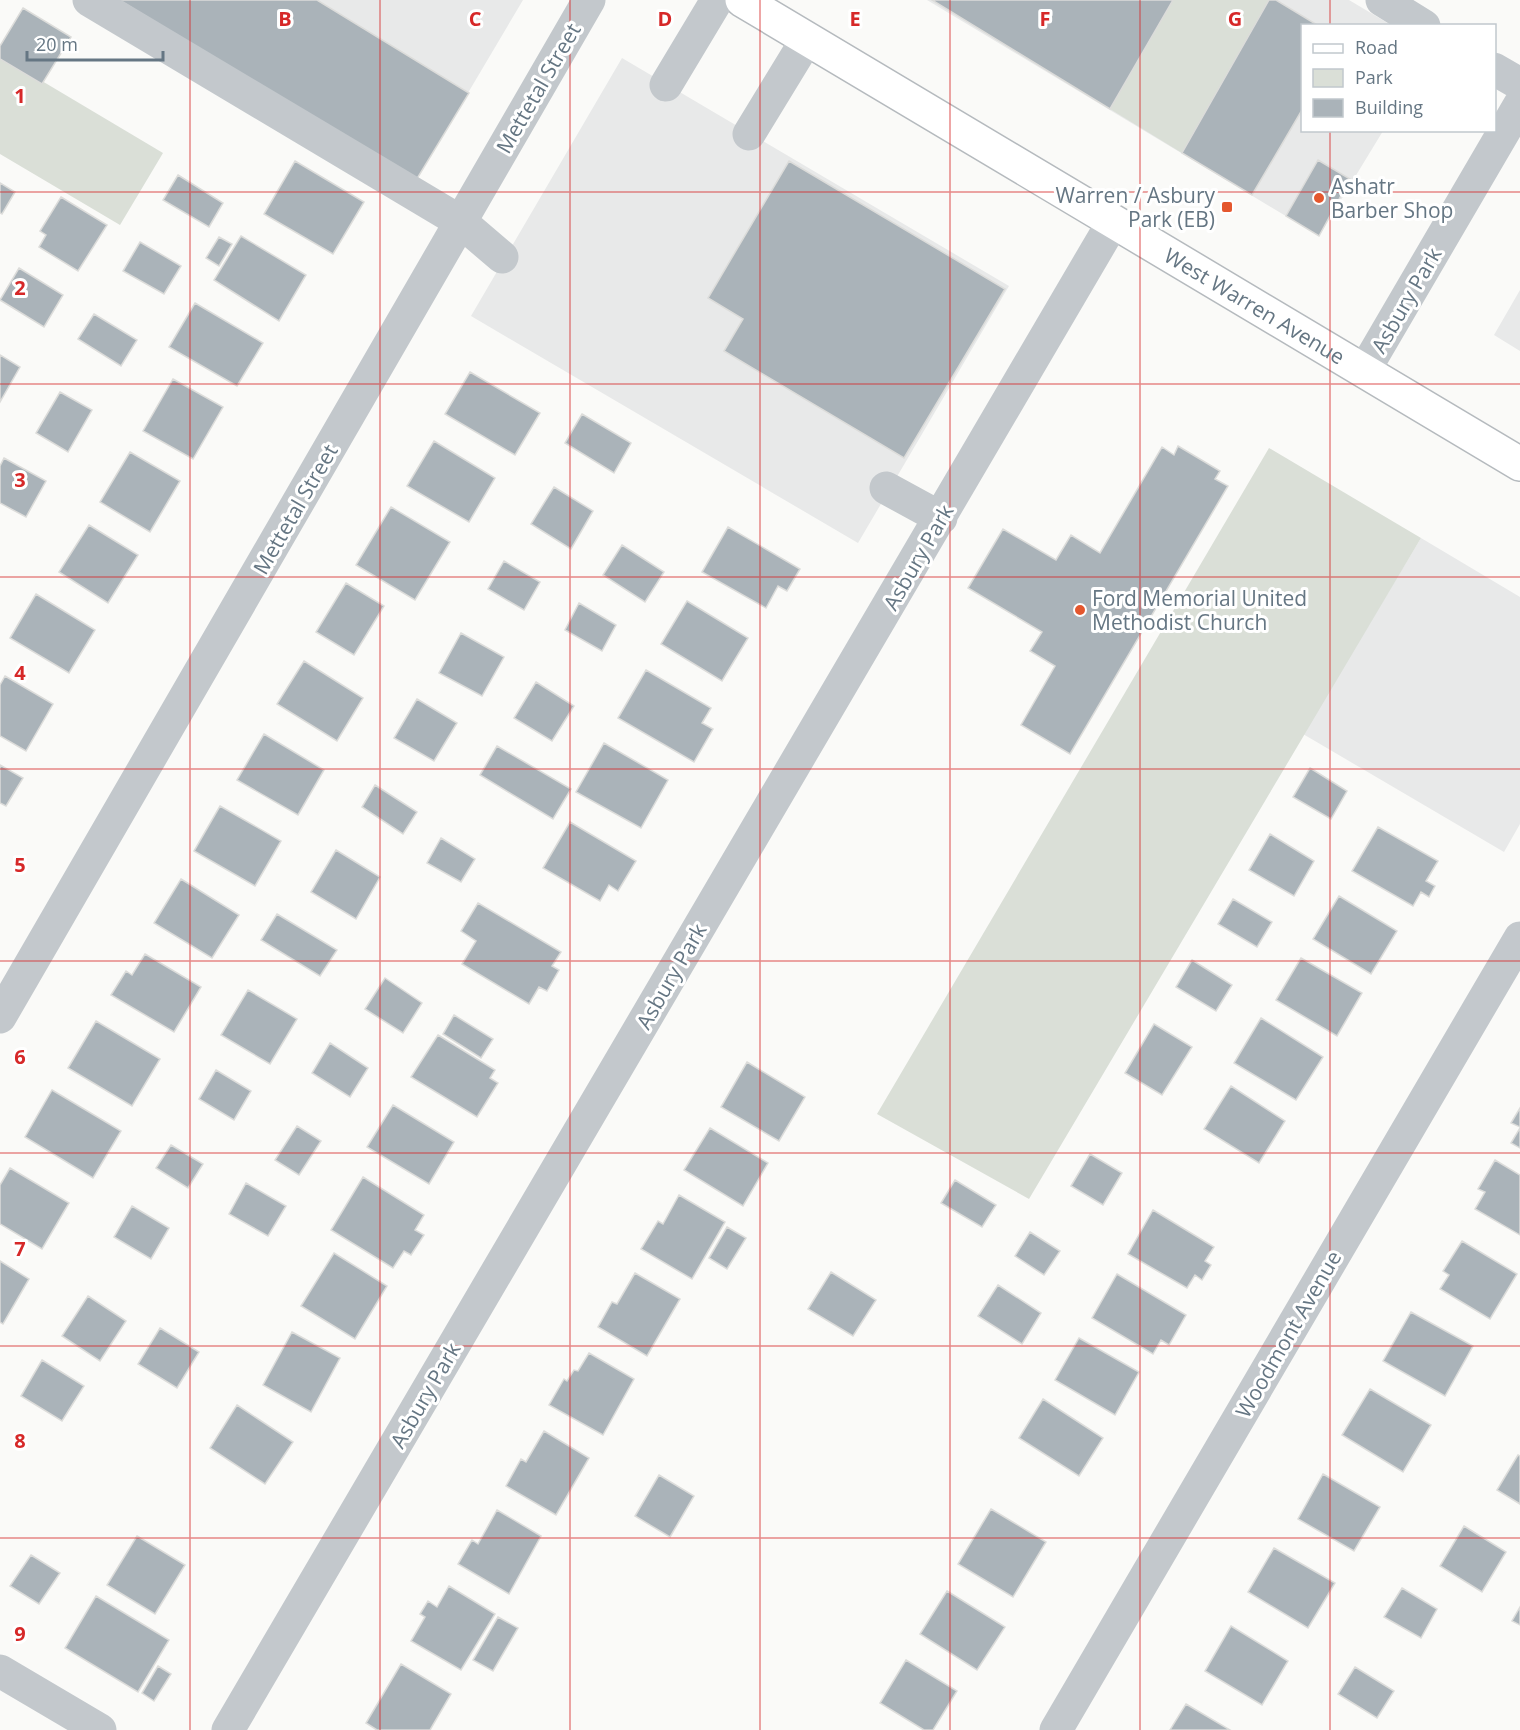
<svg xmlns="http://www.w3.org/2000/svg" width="1520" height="1730" font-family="'Open Sans',sans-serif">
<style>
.built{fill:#e8e9e9}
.green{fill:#dadfd7}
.building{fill:#aab3b9;stroke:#dcdcda;stroke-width:1.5}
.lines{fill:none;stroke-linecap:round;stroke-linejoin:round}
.major-casing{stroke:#b5babe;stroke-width:36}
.minor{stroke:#c3c8cc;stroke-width:33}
.major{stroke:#fff;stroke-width:33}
.grid{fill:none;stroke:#d62828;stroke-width:1.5;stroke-opacity:0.55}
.poi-dot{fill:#e4572e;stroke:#fff;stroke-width:2}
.labels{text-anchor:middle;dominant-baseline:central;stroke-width:6;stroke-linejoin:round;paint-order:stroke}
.street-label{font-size:21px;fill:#657683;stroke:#fff}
.poi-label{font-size:21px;fill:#657683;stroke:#fff;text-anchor:start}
.grid-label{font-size:20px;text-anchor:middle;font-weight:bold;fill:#d62828;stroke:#fff;stroke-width:6;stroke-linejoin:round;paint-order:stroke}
</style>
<rect width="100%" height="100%" fill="#fafaf8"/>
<path class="built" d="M 104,0 L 523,0 L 414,184 Z
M 927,0 L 1349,0 L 1391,25 L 1302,26 L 1302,130 L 1383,131 L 1319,236 Z
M 622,58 L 1009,286 L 858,543 L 471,316 Z
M 1520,290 L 1520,351 L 1494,335 Z
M 1421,538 L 1520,597 L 1520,824 L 1504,852 L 1303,734 Z"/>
<path class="green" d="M 1173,0 L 1270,0 L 1182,153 L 1110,109 Z
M 0,56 L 163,153 L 120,225 L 0,154 Z
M 1269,448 L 1421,538 L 1029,1199 L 877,1114 Z"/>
<path class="building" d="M 119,0 L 317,0 L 469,93 L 415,182 Z
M 932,0 L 1173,0 L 1110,109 Z
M 1269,0 L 1276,0 L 1319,26 L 1302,26 L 1302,110 L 1252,195 L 1182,153 Z
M 23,8 L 71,37 L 42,84 L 0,59 L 0,46 Z
M 1318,160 L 1350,179 L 1319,236 L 1286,216 Z
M 295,161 L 364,202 L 333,254 L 264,214 Z
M 789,161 L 1005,289 L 904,458 L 724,351 L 743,319 L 708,298 Z
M 178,175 L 223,203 L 209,227 L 163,200 Z
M 0,183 L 15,192 L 2,214 L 0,213 Z
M 61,197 L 107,225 L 78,271 L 39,247 L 46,235 L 40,231 Z
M 241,236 L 306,275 L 279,321 L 214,280 Z
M 219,237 L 232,244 L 219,266 L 206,258 Z
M 140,242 L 181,266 L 164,294 L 123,271 Z
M 19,268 L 63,295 L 44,327 L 0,300 Z
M 195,303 L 263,343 L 237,386 L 169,347 Z
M 94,314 L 137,340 L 121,366 L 78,339 Z
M 0,355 L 20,367 L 0,402 Z
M 470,372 L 540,413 L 515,455 L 445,414 Z
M 173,379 L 223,407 L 193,459 L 143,431 Z
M 60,392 L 92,410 L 68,452 L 36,433 Z
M 582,414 L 631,443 L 614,473 L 565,443 Z
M 434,441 L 495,478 L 469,522 L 407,486 Z
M 1178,446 L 1220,471 L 1215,479 L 1228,486 L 1070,754 L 1021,725 L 1055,666 L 1030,651 L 1042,632 L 968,588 L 1003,529 L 1056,560 L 1071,535 L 1100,553 L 1162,447 L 1174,455 Z
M 130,452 L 180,481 L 150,532 L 100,502 Z
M 4,458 L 46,481 L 26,517 L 0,503 L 0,466 Z
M 554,487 L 593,511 L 571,549 L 531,524 Z
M 391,507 L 450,542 L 415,600 L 356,565 Z
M 89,525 L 138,555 L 108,603 L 59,572 Z
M 728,527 L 800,569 L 787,591 L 778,586 L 766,608 L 702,572 Z
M 622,545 L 664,572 L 645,602 L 603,575 Z
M 504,561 L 540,582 L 524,610 L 488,589 Z
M 346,583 L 384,606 L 354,655 L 316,632 Z
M 36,594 L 95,630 L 69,673 L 10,638 Z
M 687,601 L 748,638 L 722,681 L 661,644 Z
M 579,603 L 616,625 L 602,651 L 565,630 Z
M 461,633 L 504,657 L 482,696 L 439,673 Z
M 304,661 L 363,698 L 337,741 L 277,704 Z
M 646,670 L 711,708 L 702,723 L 713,729 L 694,762 L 618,718 Z
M 5,676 L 53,704 L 26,751 L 0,736 L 0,685 Z
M 536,682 L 574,706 L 552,741 L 514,718 Z
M 417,699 L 457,723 L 434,761 L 394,738 Z
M 264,734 L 324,770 L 298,815 L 237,780 Z
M 604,743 L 668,780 L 641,828 L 576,792 Z
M 497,746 L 571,789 L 553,819 L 480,775 Z
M 0,765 L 23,778 L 6,806 L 0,803 Z
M 1310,768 L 1347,791 L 1331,819 L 1293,797 Z
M 375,785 L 417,812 L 403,834 L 362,807 Z
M 220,806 L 281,841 L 255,886 L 194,851 Z
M 570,822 L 636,861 L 618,891 L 609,885 L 600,901 L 543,868 Z
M 1378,827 L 1438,861 L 1426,881 L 1435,886 L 1429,897 L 1421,892 L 1413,906 L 1352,871 Z
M 1270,834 L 1314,861 L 1294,896 L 1249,870 Z
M 441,838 L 475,859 L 461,882 L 427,863 Z
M 336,850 L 380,877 L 356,919 L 311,892 Z
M 181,879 L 239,915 L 212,958 L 154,923 Z
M 1339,896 L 1397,931 L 1371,974 L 1313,939 Z
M 1233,899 L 1272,922 L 1257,947 L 1218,924 Z
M 478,903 L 561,952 L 552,966 L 559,970 L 547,991 L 539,987 L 529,1004 L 462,964 L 476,941 L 461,931 Z
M 277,914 L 337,950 L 320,976 L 261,940 Z
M 145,954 L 201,987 L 174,1032 L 111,995 L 126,971 L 132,975 Z
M 1301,958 L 1362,993 L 1337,1036 L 1276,1000 Z
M 1192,960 L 1232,985 L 1216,1011 L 1176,987 Z
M 385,978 L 422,1003 L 403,1033 L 365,1009 Z
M 248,990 L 297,1019 L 270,1064 L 221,1035 Z
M 454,1015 L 493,1039 L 481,1058 L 443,1034 Z
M 1261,1018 L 1323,1057 L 1296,1100 L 1234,1063 Z
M 96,1021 L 160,1059 L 132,1106 L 68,1068 Z
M 1154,1024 L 1192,1047 L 1162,1095 L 1125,1073 Z
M 438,1035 L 495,1070 L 490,1078 L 498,1083 L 477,1117 L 411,1077 Z
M 330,1043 L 368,1068 L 350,1097 L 312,1073 Z
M 747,1062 L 805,1097 L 779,1141 L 721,1107 Z
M 216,1070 L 251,1091 L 234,1120 L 199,1099 Z
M 1231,1086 L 1285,1121 L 1259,1163 L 1204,1129 Z
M 52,1090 L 121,1131 L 93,1178 L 25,1137 Z
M 393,1105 L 454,1142 L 429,1184 L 367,1147 Z
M 1520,1108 L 1520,1127 L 1511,1123 Z
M 297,1126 L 321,1141 L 299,1175 L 275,1160 Z
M 710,1128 L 768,1163 L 743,1206 L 684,1170 Z
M 1520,1128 L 1520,1148 L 1511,1143 Z
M 171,1145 L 203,1164 L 188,1188 L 156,1168 Z
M 1090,1154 L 1122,1173 L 1103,1205 L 1071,1186 Z
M 1495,1160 L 1520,1175 L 1520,1235 L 1475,1209 L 1485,1192 L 1478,1189 Z
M 10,1168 L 69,1203 L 42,1249 L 0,1224 L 0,1185 Z
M 363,1177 L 424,1215 L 415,1230 L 424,1235 L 411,1255 L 404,1251 L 393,1268 L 331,1230 Z
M 955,1180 L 996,1205 L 982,1227 L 941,1203 Z
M 246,1183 L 286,1206 L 268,1236 L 229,1214 Z
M 679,1195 L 725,1222 L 692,1279 L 641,1249 L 658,1221 L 663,1224 Z
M 132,1206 L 169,1228 L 151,1259 L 114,1237 Z
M 1153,1210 L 1214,1247 L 1205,1261 L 1211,1265 L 1202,1280 L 1195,1275 L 1187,1288 L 1128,1254 Z
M 727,1227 L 746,1238 L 727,1269 L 709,1258 Z
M 1030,1232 L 1060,1251 L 1044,1275 L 1015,1256 Z
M 1462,1241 L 1517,1274 L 1490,1319 L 1440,1289 L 1449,1275 L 1443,1271 Z
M 334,1253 L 387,1286 L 355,1339 L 301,1306 Z
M 0,1261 L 29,1279 L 3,1324 L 0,1322 Z
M 831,1272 L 876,1300 L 853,1336 L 808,1309 Z
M 635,1273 L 680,1299 L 647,1356 L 598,1327 L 612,1302 L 617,1304 Z
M 1117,1274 L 1186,1315 L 1169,1345 L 1161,1340 L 1153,1354 L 1092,1318 Z
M 998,1285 L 1041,1313 L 1022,1344 L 978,1316 Z
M 88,1296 L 126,1321 L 100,1361 L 62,1336 Z
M 1411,1312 L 1473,1346 L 1445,1396 L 1383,1361 Z
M 160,1328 L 199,1352 L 177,1388 L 138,1364 Z
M 292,1332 L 340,1358 L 311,1412 L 263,1385 Z
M 1079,1338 L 1139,1372 L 1115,1415 L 1055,1380 Z
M 589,1353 L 634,1379 L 603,1435 L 549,1405 L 564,1379 L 567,1381 L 574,1370 L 578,1371 Z
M 42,1360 L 84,1386 L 62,1421 L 21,1396 Z
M 1370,1389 L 1431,1425 L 1403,1472 L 1342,1435 Z
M 1043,1399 L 1103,1438 L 1079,1476 L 1019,1438 Z
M 237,1405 L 293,1442 L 265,1484 L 210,1448 Z
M 544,1431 L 589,1458 L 556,1515 L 506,1486 L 521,1459 L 526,1462 Z
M 1518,1455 L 1520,1456 L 1520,1504 L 1497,1490 Z
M 1323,1474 L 1380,1507 L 1354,1551 L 1298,1519 Z
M 659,1475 L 694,1496 L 670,1537 L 635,1516 Z
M 991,1509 L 1046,1542 L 1013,1597 L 958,1564 Z
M 497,1510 L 541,1536 L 509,1594 L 458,1564 L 472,1540 L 478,1544 Z
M 1464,1526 L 1506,1552 L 1482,1592 L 1440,1566 Z
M 137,1536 L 185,1565 L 155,1614 L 107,1585 Z
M 1274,1548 L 1335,1583 L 1308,1628 L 1248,1592 Z
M 31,1555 L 60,1573 L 39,1604 L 10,1586 Z
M 449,1586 L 495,1614 L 461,1670 L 411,1641 L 425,1617 L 420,1614 L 428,1601 L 437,1607 Z
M 1402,1588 L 1437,1609 L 1421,1638 L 1384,1617 Z
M 947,1591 L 1005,1627 L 977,1670 L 920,1634 Z
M 96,1596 L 169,1640 L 138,1692 L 65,1648 Z
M 1520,1607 L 1520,1625 L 1512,1621 Z
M 498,1617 L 518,1628 L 493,1671 L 473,1660 Z
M 1231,1626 L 1288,1661 L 1262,1705 L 1205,1671 Z
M 906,1660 L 957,1691 L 933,1730 L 924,1730 L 880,1703 Z
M 401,1664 L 451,1694 L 430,1730 L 377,1730 L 366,1723 Z
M 158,1666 L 171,1674 L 154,1701 L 142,1693 Z
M 1355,1667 L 1394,1691 L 1377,1718 L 1338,1694 Z
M 1186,1704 L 1230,1730 L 1170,1730 Z"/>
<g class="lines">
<g class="major-casing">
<g id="major">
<path id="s1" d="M 742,0 L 1520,464"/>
</g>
</g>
<path class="minor" d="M 89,0 L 461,222 L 502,257
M 1382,0 L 1424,26
M 1494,69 L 1520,84
M 666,85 L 717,0
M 749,134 L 807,39
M 1364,371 L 1520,104
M 886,488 L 941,518
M 0,1017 L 589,0
M 0,1671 L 100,1730
M 228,1730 L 1113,222
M 1056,1730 L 1520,938"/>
<use href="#major" class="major"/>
</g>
<path class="grid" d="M 190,0 L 190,1730M 380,0 L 380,1730M 570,0 L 570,1730M 760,0 L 760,1730M 950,0 L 950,1730M 1140,0 L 1140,1730M 1330,0 L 1330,26M 1330,130 L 1330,1730M 0,192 L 1520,192M 0,384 L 1520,384M 0,577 L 1520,577M 0,769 L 1520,769M 0,961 L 1520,961M 0,1153 L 1520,1153M 0,1346 L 1520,1346M 0,1538 L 1520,1538"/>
<g class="poi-dot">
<circle cx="1319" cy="198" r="6"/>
<rect x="1221" y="201" width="12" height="12" rx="3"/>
<circle cx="1080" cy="610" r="6"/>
</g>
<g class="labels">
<g class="street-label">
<text transform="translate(538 88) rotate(-60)">Mettetal Street</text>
<text transform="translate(1406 300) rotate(-60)">Asbury Park</text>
<text stroke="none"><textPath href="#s1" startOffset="597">West Warren Avenue</textPath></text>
<text transform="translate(295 509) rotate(-60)">Mettetal Street</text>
<text transform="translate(918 557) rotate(-60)">Asbury Park</text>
<text transform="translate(671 976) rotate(-60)">Asbury Park</text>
<text transform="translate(1288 1334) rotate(-60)">Woodmont Avenue</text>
<text transform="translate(425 1395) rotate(-60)">Asbury Park</text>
</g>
<g class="poi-label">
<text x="1331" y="186">Ashatr<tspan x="1331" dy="24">Barber Shop</tspan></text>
<text x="1215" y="195" text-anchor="end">Warren / Asbury<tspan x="1215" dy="24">Park (EB)</tspan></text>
<text x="1092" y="598">Ford Memorial United<tspan x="1092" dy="24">Methodist Church</tspan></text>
</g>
</g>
<g class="grid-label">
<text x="285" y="26">B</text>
<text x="475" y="26">C</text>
<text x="665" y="26">D</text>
<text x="855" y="26">E</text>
<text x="1045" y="26">F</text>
<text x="1235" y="26">G</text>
<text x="20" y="103">1</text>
<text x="20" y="295">2</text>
<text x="20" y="487">3</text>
<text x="20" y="680">4</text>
<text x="20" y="872">5</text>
<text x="20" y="1064">6</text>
<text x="20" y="1256">7</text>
<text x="20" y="1448">8</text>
<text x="20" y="1641">9</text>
</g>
<rect x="1301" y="24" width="195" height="108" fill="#ffffff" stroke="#c1c8cd" stroke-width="1.5"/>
<rect x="1313" y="44" width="30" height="9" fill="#ffffff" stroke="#c1c8cd" stroke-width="1.5"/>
<text x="1355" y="54" font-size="18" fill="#657683">Road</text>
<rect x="1313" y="69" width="30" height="18" fill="#dadfd7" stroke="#c1c8cd" stroke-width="1.5"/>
<text x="1355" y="84" font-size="18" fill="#657683">Park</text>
<rect x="1313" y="99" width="30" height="18" fill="#aab3b9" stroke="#c1c8cd" stroke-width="1.5"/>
<text x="1355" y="114" font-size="18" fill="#657683">Building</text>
<path d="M27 51v9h136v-9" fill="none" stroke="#657683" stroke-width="3"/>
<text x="36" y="51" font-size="18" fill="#657683" stroke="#ffffff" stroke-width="4.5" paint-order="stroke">20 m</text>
</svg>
